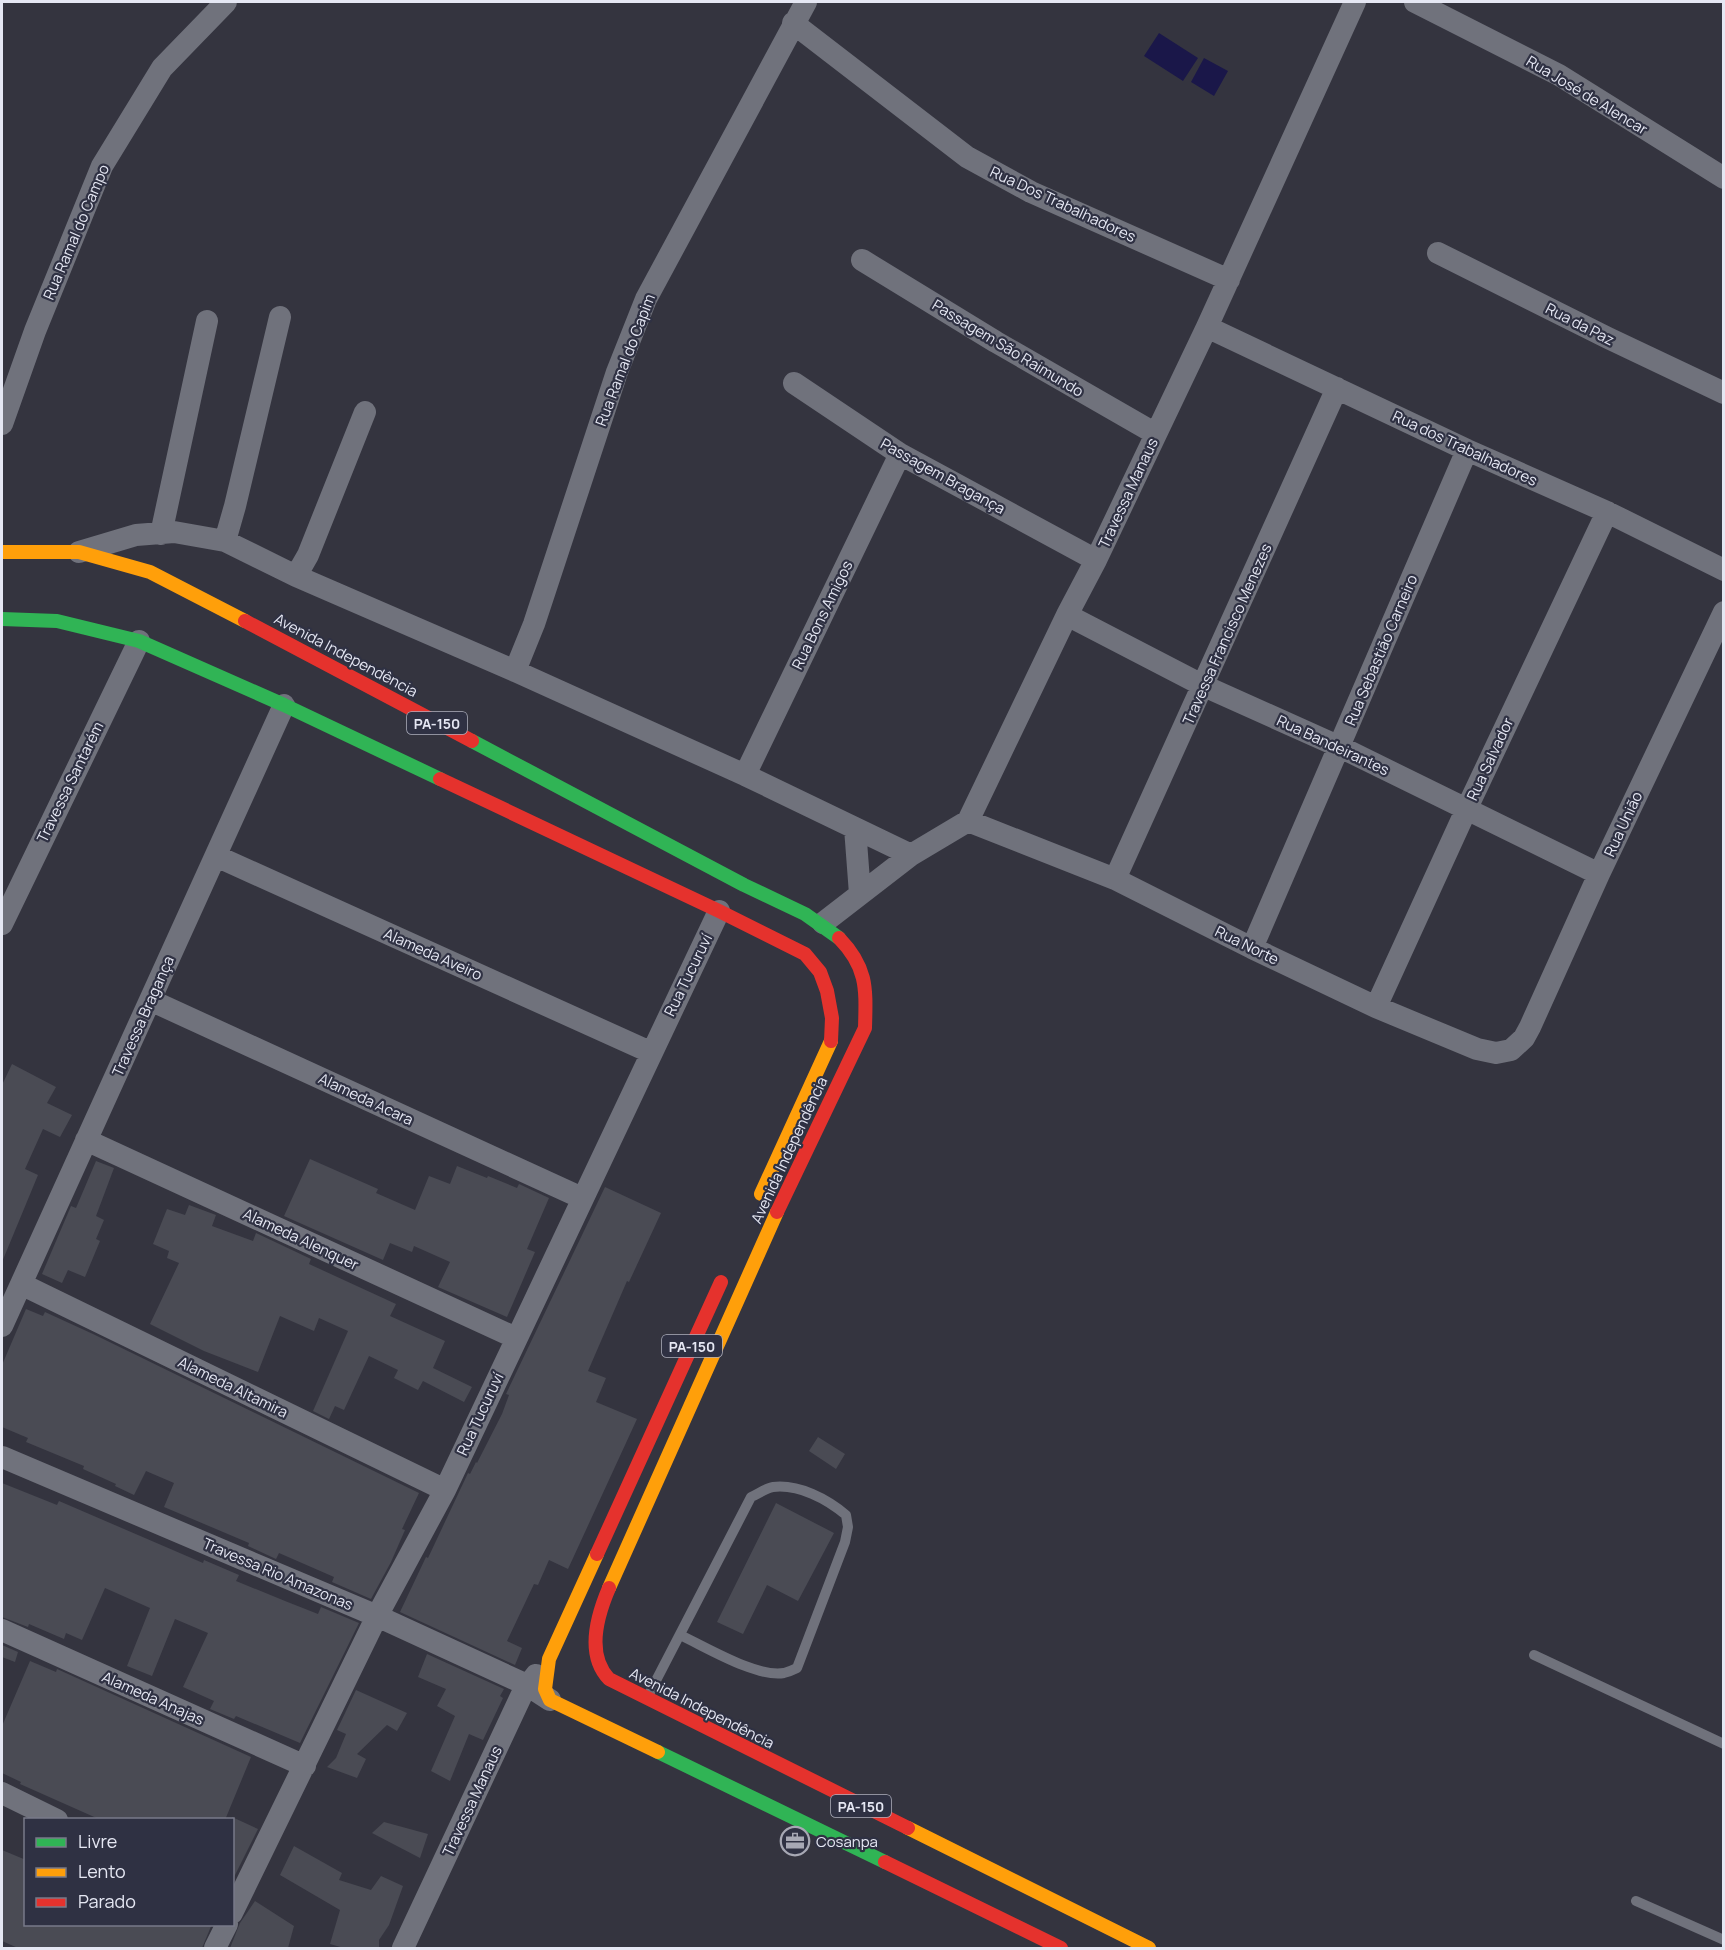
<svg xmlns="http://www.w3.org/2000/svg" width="1725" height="1950" font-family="Manrope,sans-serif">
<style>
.water{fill:#1a1749}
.building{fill:#4a4b54}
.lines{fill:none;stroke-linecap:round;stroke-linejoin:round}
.lane{stroke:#70727c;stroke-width:10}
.street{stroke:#70727c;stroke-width:22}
.fast{stroke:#30b455;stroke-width:14}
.slow{stroke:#ff9f0a;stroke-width:14}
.jam{stroke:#e5322d;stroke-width:14}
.labels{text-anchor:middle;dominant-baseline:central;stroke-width:4.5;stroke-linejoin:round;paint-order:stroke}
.shield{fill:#2f3143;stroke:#aeb0be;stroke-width:1.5}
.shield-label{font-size:14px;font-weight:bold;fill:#e5e7f3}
.street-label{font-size:15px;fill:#e5e7f3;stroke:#2f3143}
.poi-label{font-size:15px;fill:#e5e7f3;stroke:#2f3143;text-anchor:start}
</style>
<rect width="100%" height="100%" fill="#34343f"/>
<path class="water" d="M 1159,33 L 1198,58 L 1183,81 L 1144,56 Z
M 1204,58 L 1228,71 L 1214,96 L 1191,82 Z"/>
<path class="building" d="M 12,1064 L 56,1087 L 47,1103 L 72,1115 L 60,1137 L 43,1129 L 25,1169 L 38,1175 L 2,1262 L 2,1085 Z
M 310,1159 L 378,1189 L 376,1193 L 415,1210 L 429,1176 L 450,1184 L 457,1166 L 487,1178 L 488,1176 L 517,1188 L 519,1184 L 549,1198 L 527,1249 L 535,1252 L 507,1317 L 438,1287 L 450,1262 L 414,1246 L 412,1252 L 390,1243 L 383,1260 L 284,1216 Z
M 96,1161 L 114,1168 L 96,1216 L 104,1220 L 96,1239 L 100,1241 L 85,1277 L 68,1270 L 62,1283 L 42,1274 L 71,1206 L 76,1208 Z
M 605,1187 L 661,1213 L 629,1282 L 627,1281 L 588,1371 L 606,1378 L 596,1402 L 637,1419 L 568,1569 L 549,1560 L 538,1585 L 534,1584 L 507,1641 L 522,1648 L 515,1665 L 400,1612 L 426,1557 L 428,1558 L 468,1473 L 470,1474 L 476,1462 L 477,1463 L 502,1414 L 509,1395 L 506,1394 Z
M 189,1205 L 216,1215 L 212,1226 L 253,1241 L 256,1233 L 311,1259 L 309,1264 L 396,1304 L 390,1316 L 445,1341 L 433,1368 L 472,1387 L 464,1402 L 423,1381 L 418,1390 L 394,1378 L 398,1370 L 369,1356 L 344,1410 L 335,1406 L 329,1419 L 313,1411 L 348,1331 L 319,1318 L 314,1331 L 280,1316 L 258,1372 L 204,1351 L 150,1324 L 179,1263 L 167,1258 L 169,1251 L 153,1244 L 167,1209 L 185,1215 Z
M 26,1309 L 43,1316 L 45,1312 L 93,1334 L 419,1493 L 402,1529 L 405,1530 L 391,1562 L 371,1599 L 332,1582 L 334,1577 L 279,1553 L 276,1559 L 248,1546 L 249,1543 L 164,1507 L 174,1483 L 146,1471 L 134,1495 L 115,1486 L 116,1484 L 83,1469 L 84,1466 L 26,1442 L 28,1438 L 2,1427 L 2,1365 Z
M 818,1437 L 845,1454 L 836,1469 L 809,1451 Z
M 2,1483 L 57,1505 L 59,1501 L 203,1563 L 204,1560 L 239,1575 L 236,1581 L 285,1601 L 318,1614 L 321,1607 L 359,1623 L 300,1743 L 236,1716 L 234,1719 L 210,1709 L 214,1701 L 183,1687 L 208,1633 L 175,1619 L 152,1676 L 127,1666 L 150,1608 L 105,1588 L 82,1640 L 66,1633 L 64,1639 L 29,1624 L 28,1627 L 2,1617 Z
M 776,1503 L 834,1533 L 798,1601 L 767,1585 L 743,1634 L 717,1622 Z
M 2,1645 L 18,1652 L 15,1662 L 2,1657 Z
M 427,1654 L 504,1689 L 500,1696 L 503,1698 L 483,1740 L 469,1734 L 450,1781 L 431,1771 L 455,1716 L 437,1706 L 446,1689 L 418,1677 Z
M 30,1661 L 56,1672 L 57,1669 L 251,1757 L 225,1820 L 101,1820 L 20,1784 L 21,1782 L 2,1773 L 2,1726 Z
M 356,1690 L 407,1713 L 397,1731 L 387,1725 L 357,1754 L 366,1759 L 357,1778 L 327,1767 L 336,1758 L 346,1734 L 337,1730 Z
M 232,1817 L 258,1829 L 232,1881 Z
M 384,1822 L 428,1834 L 420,1858 L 372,1833 Z
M 294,1846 L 342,1873 L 339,1880 L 371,1890 L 381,1876 L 403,1886 L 389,1925 L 379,1940 L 379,1948 L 344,1948 L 330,1944 L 340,1910 L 280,1875 Z
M 2,1850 L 26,1860 L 26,1924 L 212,1924 L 202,1948 L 18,1948 L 2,1941 Z
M 255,1901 L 294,1926 L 288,1948 L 230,1948 L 240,1923 Z"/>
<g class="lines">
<path class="lane" d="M 1534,1655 L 1724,1744
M 648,1696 L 751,1497 C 758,1494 766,1488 773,1487 C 799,1484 827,1499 846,1515 L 848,1527 L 845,1542 L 797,1668 C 793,1670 788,1672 784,1673 C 757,1678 706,1647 680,1635
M 1636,1901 L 1724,1940"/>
<path class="street" d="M 1415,2 L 1559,75 L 1724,178
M 793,23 L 967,157 L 1031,192 L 1229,280
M 1438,253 L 1608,338 L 1724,393
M 862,260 L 996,342 L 1156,434
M 1207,327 L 1467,450 L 1607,512 L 1724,570
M 794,383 L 900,454 L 1096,560
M 2,424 L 35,331 L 102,166 L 162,68 L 226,2
M 161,534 L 207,321
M 225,541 L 235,506 L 280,317
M 79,552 L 136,535 L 174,532 L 225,541 L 296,576 L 515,671 L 745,775 L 911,855
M 296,576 L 308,555 L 365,412
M 1067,615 L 1204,686 L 1340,747 L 1599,874
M 515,671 L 534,624 L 617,372 L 646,299 L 806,2
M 745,775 L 900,454
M 968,821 L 1115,879 L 1252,948 L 1376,1007 L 1477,1049 L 1496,1053 L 1511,1050 L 1524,1038 L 1530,1027 L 1599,874 L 1724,612
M 855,828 L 860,894
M 216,856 L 650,1052
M 1115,879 L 1337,388
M 823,923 L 911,855 L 968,821 L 1067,615 L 1096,560 L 1207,327 L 1355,2
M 2,924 L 139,641
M 1252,948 L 1467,450
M 150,1000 L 582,1198
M 1376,1007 L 1467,808 L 1607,512
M 86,1140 L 516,1338
M 21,1284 L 445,1490
M 2,1326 L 284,705
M 2,1457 L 377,1616 L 527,1685 L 550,1700
M 2,1630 L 305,1766
M 2,1793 L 57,1820
M 232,1913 L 377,1616 L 445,1490 L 719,911
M 215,1948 L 227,1924
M 403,1948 L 523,1692 L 536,1675"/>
<path class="fast" d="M 2,619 L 57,621 L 139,641 L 284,705 L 440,779
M 472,741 L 744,885 L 805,914 L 839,938
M 658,1752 L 885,1862"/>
<path class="slow" d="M 2,552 L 79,552 L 150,572 L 245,621
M 761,1194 L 831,1041
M 597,1554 L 549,1659 L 545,1689 L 550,1700 L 658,1752
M 609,1588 L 777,1212
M 908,1828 L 1149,1948"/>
<path class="jam" d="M 245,621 L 472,741
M 440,779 L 719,911 L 805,954 L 820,972 L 827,991 L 832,1018 L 831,1041
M 777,1212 L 865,1028 C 866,989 868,968 839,938
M 597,1554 L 721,1282
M 609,1588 C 597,1616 586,1655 609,1679 L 908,1828
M 885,1862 L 1061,1948"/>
</g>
<defs>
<g id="office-ring" transform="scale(1.5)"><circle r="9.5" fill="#2f3143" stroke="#a7a8b4" stroke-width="1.5"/><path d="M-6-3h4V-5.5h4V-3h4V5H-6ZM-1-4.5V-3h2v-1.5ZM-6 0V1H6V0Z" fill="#a7a8b4"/></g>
</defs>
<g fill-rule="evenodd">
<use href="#office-ring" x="795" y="1841"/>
</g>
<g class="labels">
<g class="shield">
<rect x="407" y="712" width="60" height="22" rx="4.5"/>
<rect x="662" y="1335" width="60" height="22" rx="4.5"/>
<rect x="831" y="1795" width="60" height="22" rx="4.5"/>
</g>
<g class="shield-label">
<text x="437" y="723">PA-150</text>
<text x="692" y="1346">PA-150</text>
<text x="861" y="1806">PA-150</text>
</g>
<g class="street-label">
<text transform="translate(1587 95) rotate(31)">Rua José de Alencar</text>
<text transform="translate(1063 204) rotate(25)">Rua Dos Trabalhadores</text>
<text transform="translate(76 232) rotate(-67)">Rua Ramal do Campo</text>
<text transform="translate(1580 324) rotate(27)">Rua da Paz</text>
<text transform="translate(1008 348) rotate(31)">Passagem São Raimundo</text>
<text transform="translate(625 360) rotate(-69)">Rua Ramal do Capim</text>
<text transform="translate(1465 448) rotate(25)">Rua dos Trabalhadores</text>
<text transform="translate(943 476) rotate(29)">Passagem Bragança</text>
<text transform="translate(1128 493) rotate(-65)">Travessa Manaus</text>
<text transform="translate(822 615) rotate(-64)">Rua Bons Amigos</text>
<text transform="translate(1227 634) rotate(-66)">Travessa Francisco Menezes</text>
<text transform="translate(1381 650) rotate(-67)">Rua Sebastião Carneiro</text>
<text transform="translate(346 655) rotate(28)">Avenida Independência</text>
<text transform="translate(1333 745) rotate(25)">Rua Bandeirantes</text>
<text transform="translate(1490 759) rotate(-65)">Rua Salvador</text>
<text transform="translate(70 782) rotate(-64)">Travessa Santarém</text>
<text transform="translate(1623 824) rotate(-65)">Rua União</text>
<text transform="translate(1247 945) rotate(26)">Rua Norte</text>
<text transform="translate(433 954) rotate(24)">Alameda Aveiro</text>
<text transform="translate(688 975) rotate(-64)">Rua Tucuruví</text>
<text transform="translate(143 1016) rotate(-66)">Travessa Bragança</text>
<text transform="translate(366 1099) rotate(25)">Alameda Acara</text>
<text transform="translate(789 1150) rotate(-65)">Avenida Independência</text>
<text transform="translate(301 1239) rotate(25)">Alameda Alenquer</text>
<text transform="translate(233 1387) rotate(26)">Alameda Altamira</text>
<text transform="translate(480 1414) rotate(-65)">Rua Tucuruví</text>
<text transform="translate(278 1574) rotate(23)">Travessa Rio Amazonas</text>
<text transform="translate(153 1698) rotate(24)">Alameda Anajas</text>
<text transform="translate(702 1708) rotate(27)">Avenida Independência</text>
<text transform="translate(472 1801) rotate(-65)">Travessa Manaus</text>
</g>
<g class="poi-label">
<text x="816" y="1841">Cosanpa</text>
</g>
</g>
<rect width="1725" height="1950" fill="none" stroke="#e5e7f3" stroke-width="6"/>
<rect x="24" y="1818" width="210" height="108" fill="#2f3143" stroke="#787a89" stroke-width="1.5"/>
<rect x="36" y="1838" width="30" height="9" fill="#30b455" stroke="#787a89" stroke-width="1.5"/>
<text x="78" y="1848" font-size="18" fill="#e5e7f3">Livre</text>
<rect x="36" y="1868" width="30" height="9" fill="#ff9f0a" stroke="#787a89" stroke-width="1.5"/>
<text x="78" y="1878" font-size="18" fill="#e5e7f3">Lento</text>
<rect x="36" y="1898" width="30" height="9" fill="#e5322d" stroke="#787a89" stroke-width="1.5"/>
<text x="78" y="1908" font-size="18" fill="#e5e7f3">Parado</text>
</svg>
